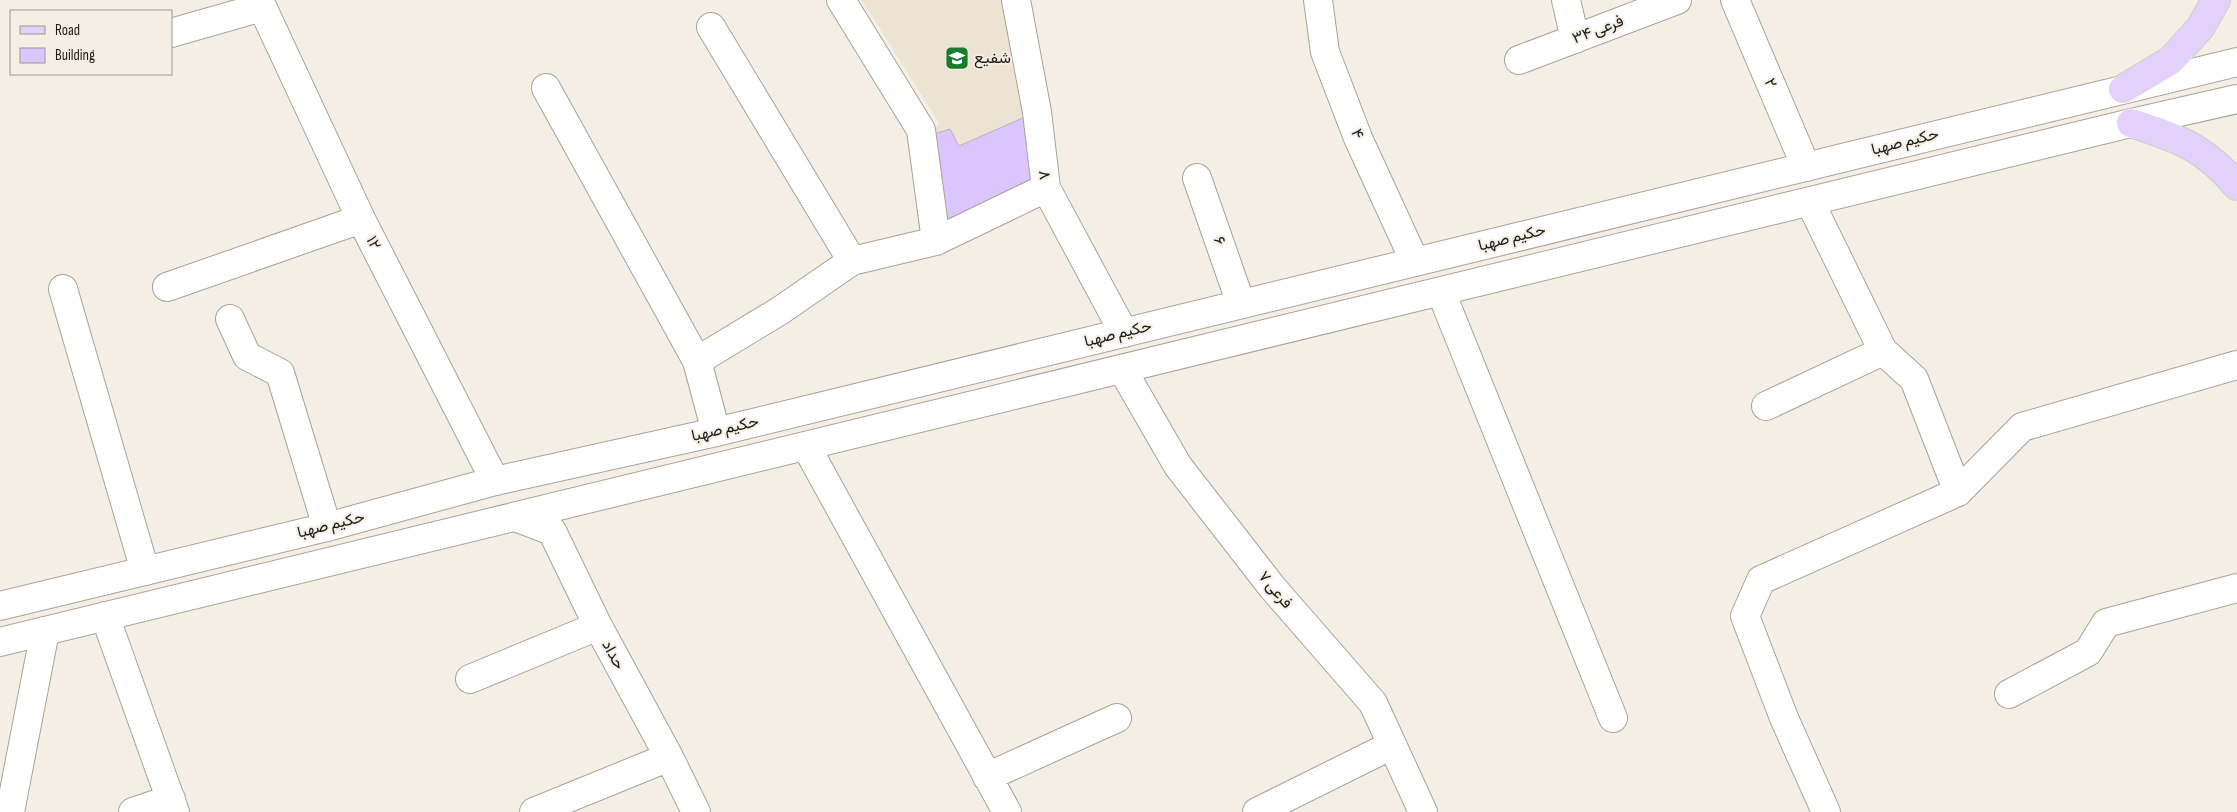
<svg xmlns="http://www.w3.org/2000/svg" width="2237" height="812" font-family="'Sofia Sans Condensed',Vazirmatn,sans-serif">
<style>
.built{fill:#ede3d3}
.building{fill:#dac5ff;stroke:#b5b2bc}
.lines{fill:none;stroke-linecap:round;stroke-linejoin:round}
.minor-casing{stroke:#a8a39a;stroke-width:30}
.tertiary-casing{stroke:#a8a39a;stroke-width:30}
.primary-casing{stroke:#cdcdcc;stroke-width:30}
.minor{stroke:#fff;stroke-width:28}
.tertiary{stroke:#fff;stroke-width:28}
.primary{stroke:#e3d1fb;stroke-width:28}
.labels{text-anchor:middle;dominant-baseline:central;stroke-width:4;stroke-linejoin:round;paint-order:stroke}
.street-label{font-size:16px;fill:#1d1b18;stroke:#f4eee4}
.poi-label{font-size:16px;fill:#1d1b18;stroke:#f4eee4;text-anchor:start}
</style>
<rect width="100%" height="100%" fill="#f4eee4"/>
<path class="built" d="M 862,0 L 1003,0 L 1027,116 L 1035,181 L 931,135 L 939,123 Z"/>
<path class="building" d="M 1027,116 L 1035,181 L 942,228 L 931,135 L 950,129 L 959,146 Z"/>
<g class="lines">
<g class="minor-casing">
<path id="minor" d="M 259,0 L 361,219 L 495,481
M 841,0 L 921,130 L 936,241
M 1016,0 L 1037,112 L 1046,188 L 1124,333
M 1318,0 L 1325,52 L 1358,138 L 1415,262
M 1566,0 L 1575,39
M 1735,0 L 1806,167
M 711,27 L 852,261
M 171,33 L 262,7
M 1519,60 L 1677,0
M 546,88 L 697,361 L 716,432
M 1197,178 L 1241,304
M 1810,202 L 1883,351 L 1914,379 L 1958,492
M 167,287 L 361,219
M 63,289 L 145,571
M 1441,292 L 1613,718
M 230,319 L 247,356 L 280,373 L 327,527
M 697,361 L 781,310 L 852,261 L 936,241 L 1046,188
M 1122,369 L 1178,466 L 1272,587 L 1373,703 L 1423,812
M 1766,406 L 1883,351
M 806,446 L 1007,812
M 515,517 L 552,531 L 598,626 L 669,757 L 696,812
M 105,616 L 175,812
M 470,679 L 598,626
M 2009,694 L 2088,652 L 2106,623 L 2237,588
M 987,777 L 1117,718
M 10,812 L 45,631
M 133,812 L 171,799
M 534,812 L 669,757
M 1257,812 L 1392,745
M 1826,812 L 1784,718 L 1745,616 L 1761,580 L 1958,492 L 2022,427 L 2237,365"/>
</g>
<g class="tertiary-casing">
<path id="tertiary" d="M 0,606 L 327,527 L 495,481 L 716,432 L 2237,62
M 0,642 L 2131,123 L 2237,99"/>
</g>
<g class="primary-casing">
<path id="primary" d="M 2123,89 L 2170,61 L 2200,28 L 2216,0
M 2131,123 C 2179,139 2203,146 2237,186"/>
</g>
<use href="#minor" class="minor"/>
<use href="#tertiary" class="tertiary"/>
<use href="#primary" class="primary"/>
</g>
<defs>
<g id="school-square" transform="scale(1.25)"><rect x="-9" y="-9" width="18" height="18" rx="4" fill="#187c2f" stroke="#f4eee4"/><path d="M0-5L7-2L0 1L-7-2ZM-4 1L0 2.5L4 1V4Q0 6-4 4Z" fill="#fff"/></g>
</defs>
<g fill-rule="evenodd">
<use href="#school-square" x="957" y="58"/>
</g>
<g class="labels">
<g class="street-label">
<text transform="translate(1598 30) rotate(-21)">فرعی ۳۴</text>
<text transform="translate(1770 83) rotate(67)">۲</text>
<text transform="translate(1357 134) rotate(68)">۴</text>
<text transform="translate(1905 142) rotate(-14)">حکیم صهبا</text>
<text transform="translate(1044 175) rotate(83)">۸</text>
<text transform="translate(1512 238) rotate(-14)">حکیم صهبا</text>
<text transform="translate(1219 241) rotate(71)">۶</text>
<text transform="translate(373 243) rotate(63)">۱۲</text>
<text transform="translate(1118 334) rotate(-14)">حکیم صهبا</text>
<text transform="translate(725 429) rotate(-13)">حکیم صهبا</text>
<text transform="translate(331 525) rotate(-14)">حکیم صهبا</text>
<text transform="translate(1275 590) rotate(50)">فرعی ۷</text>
<text transform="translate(613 655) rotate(61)">حداد</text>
</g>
<g class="poi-label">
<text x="974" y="58">شفیع</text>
</g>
</g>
<rect x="10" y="10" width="162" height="65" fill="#f4eee4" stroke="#9e9a92"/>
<rect x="20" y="26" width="25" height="8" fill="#e3d1fb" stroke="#9e9a92"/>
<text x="55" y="35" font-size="15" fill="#1d1b18">Road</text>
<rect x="20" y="48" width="25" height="15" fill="#dac5ff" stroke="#9e9a92"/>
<text x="55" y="60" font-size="15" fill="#1d1b18">Building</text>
</svg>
